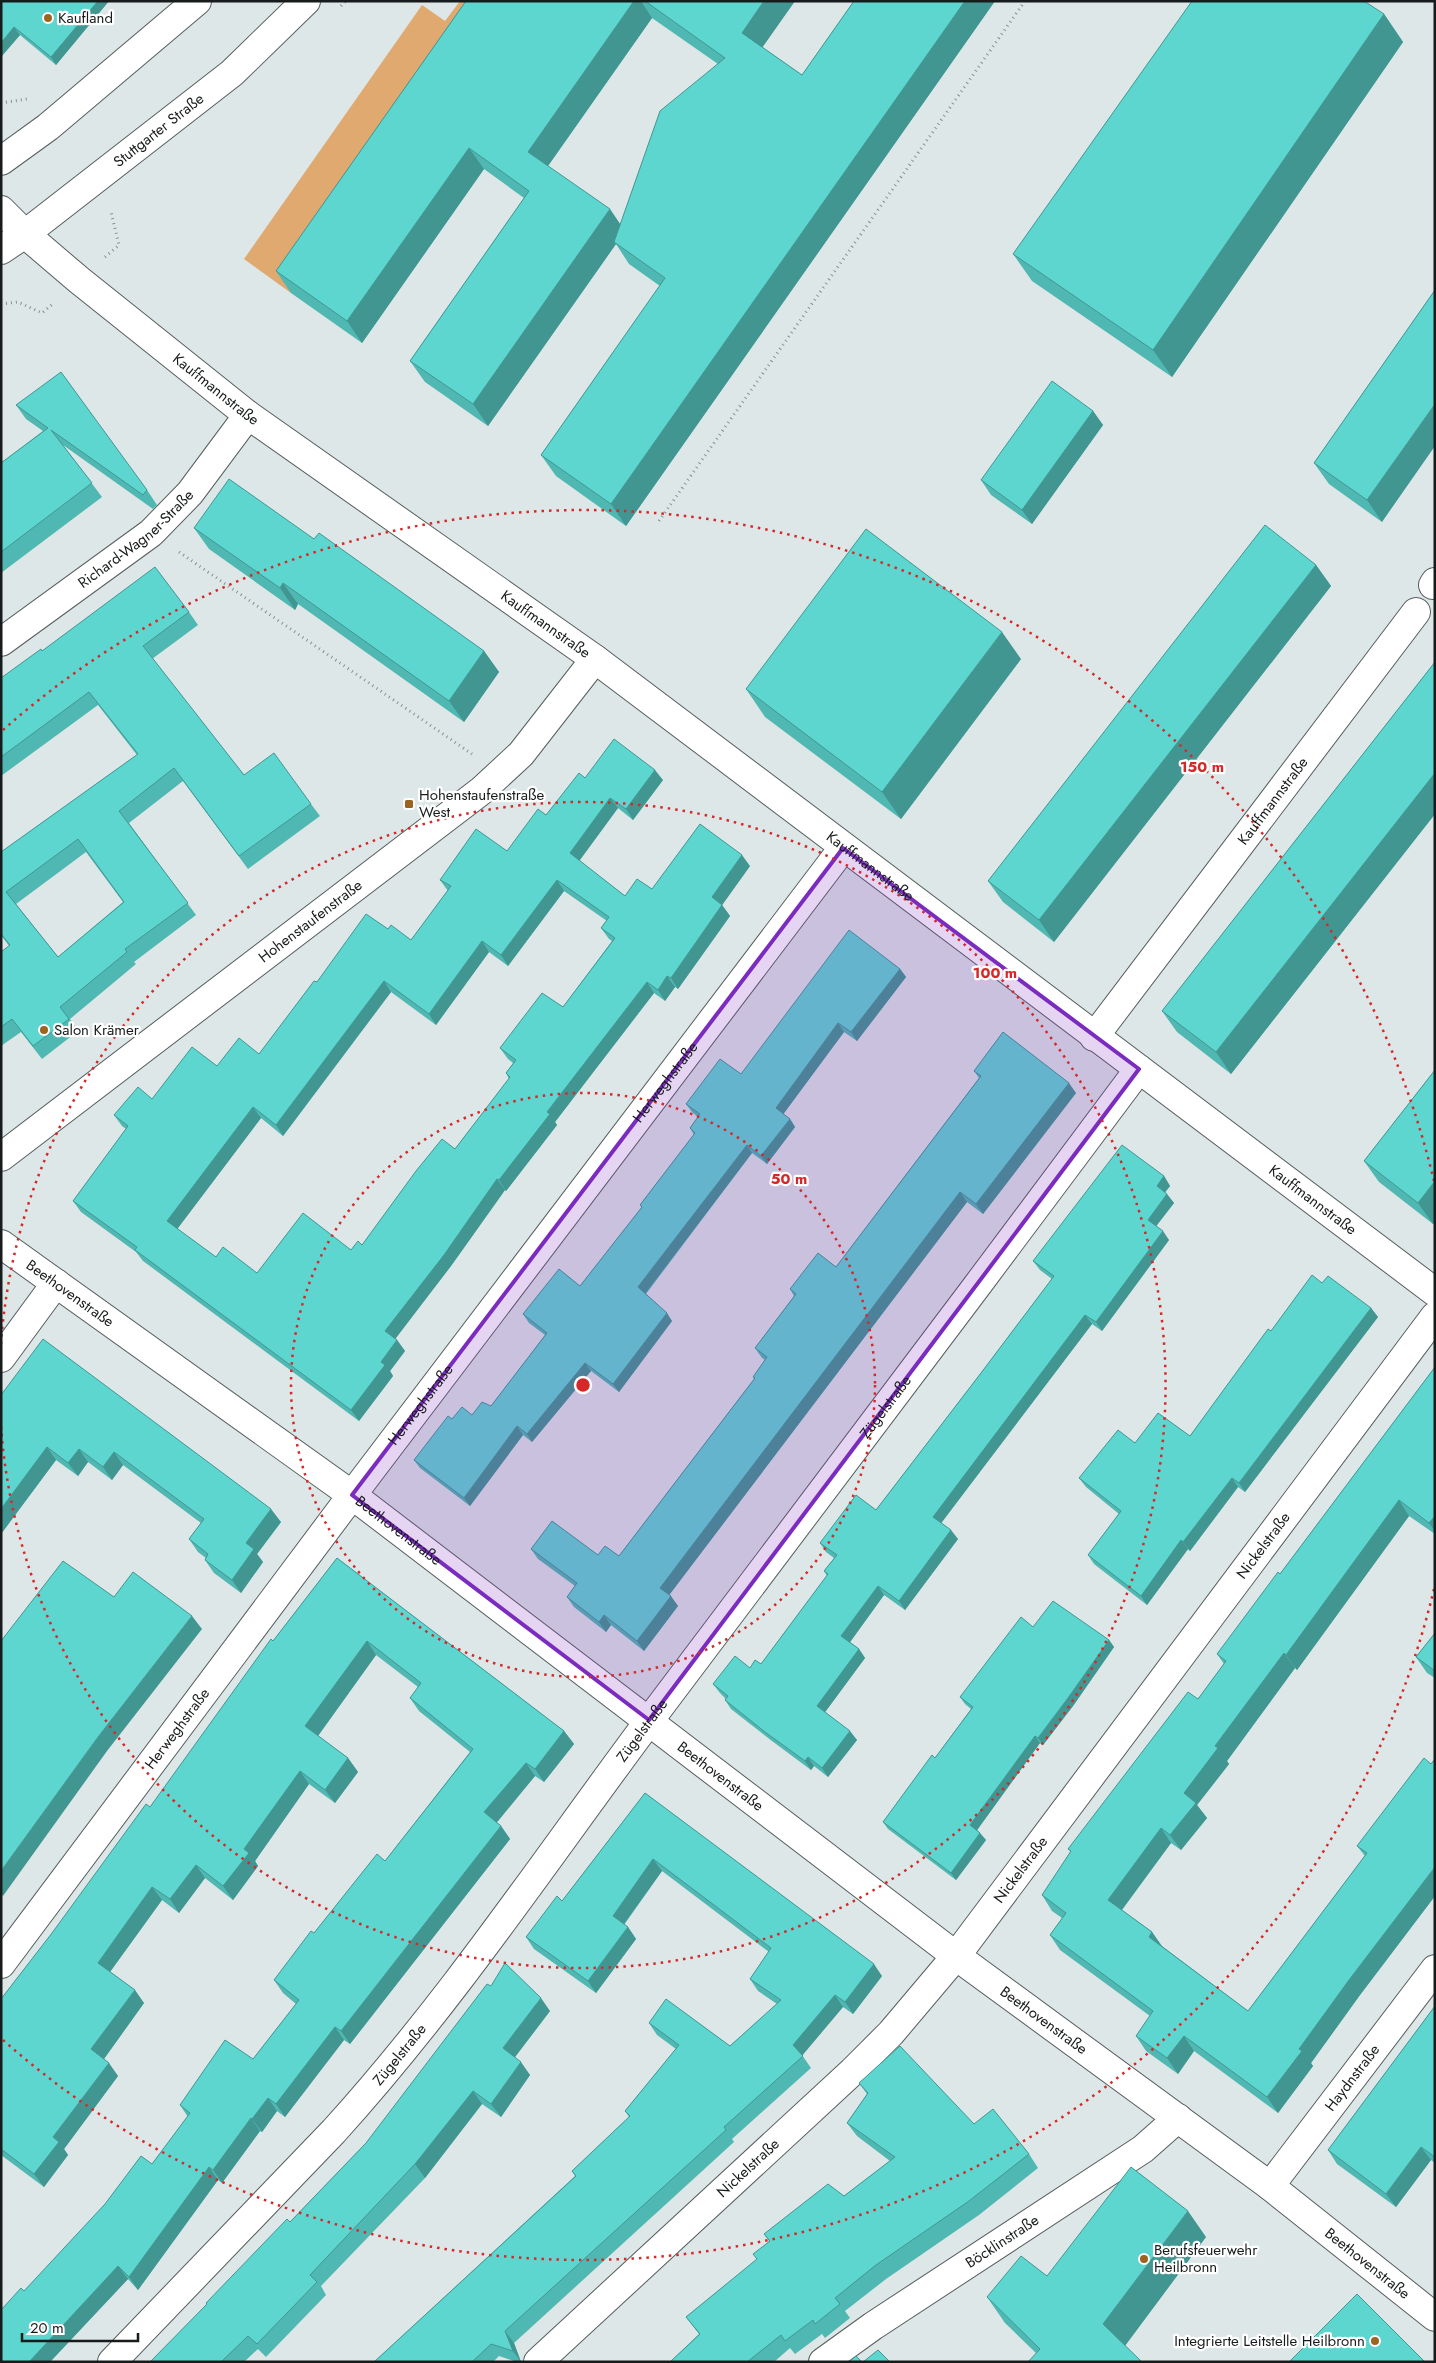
<svg xmlns="http://www.w3.org/2000/svg" width="1436" height="2363" font-family="Jost,sans-serif">
<style>
.green{fill:#e0a970}
.lines{fill:none;stroke-linecap:round;stroke-linejoin:round}
.minor-casing{stroke:#565e5d;stroke-width:30}
.major-casing{stroke:#565e5d;stroke-width:30}
.path{stroke:#899090;stroke-width:3;stroke-dasharray:1 4;stroke-linecap:butt}
.minor{stroke:#fff;stroke-width:28}
.major{stroke:#fff;stroke-width:28}
.wall{fill:#50b8b3;fill-rule:evenodd}
.shaded-wall{fill:#419692}
.building{fill:#5dd6d0;stroke:#419692;fill-rule:evenodd}
.marked{fill:#7b2cbf;fill-opacity:0.2;stroke:#7b2cbf;stroke-width:4;stroke-linejoin:round}
.ring{fill:none;stroke:#d62828;stroke-width:2.5;stroke-dasharray:2.5 5}
.poi-dot{fill:#9b641f;stroke:#fff;stroke-width:2}
.labels{text-anchor:middle;dominant-baseline:central;stroke-width:4.5;stroke-linejoin:round;paint-order:stroke}
.poi-label{font-size:15px;fill:#181b1b;stroke:#fff;text-anchor:start}
.street-label{font-size:15px;fill:#181b1b;stroke:#fff}
.centre{fill:#d62828;stroke:#fff;stroke-width:2.5}
.ring-label{font-size:15px;text-anchor:middle;font-weight:bold;fill:#d62828;stroke:#fff;stroke-width:4.5;stroke-linejoin:round;paint-order:stroke}
</style>
<rect width="100%" height="100%" fill="#dee7e7"/>
<path class="green" d="M 460,1 L 496,1 L 291,293 L 244,259 L 422,5 L 445,21 Z"/>
<g class="lines">
<g class="minor-casing">
<g id="minor">
<path id="s1" d="M 1,210 L 25,234 L 79,280 L 248,415 L 595,659 L 1435,1292"/>
<path d="M 1433,585 L 1435,582"/>
<path id="s2" d="M 1,642 L 151,533 L 190,493 L 248,415"/>
<path id="s3" d="M 1094,1037 L 1416,612"/>
<path id="s4" d="M 1,1157 L 481,791 L 521,754 L 595,659"/>
<path id="s5" d="M 1,1244 L 352,1495 L 956,1956 L 1270,2186 L 1435,2317"/>
<path d="M 1,1358 L 56,1283"/>
<path id="s6" d="M 1,1964 L 352,1495 L 843,848"/>
<path id="s7" d="M 1270,2186 L 1435,1969"/>
<path id="s8" d="M 112,2362 L 334,2131 C 451,2002 548,1856 652,1717 C 814,1501 978,1286 1139,1069"/>
<path id="s9" d="M 538,2362 L 853,2071 L 891,2033 L 956,1956 L 1435,1316"/>
<path id="s10" d="M 823,2362 L 873,2326 L 1143,2149 L 1178,2118"/>
</g>
</g>
<g class="major-casing">
<g id="major">
<path d="M 1,161 L 48,127 L 197,1"/>
<path id="s11" d="M 1,250 L 25,234 L 232,73 L 306,1"/>
</g>
</g>
<path class="path" d="M 341,6 L 346,1
M 1,103 L 27,99
M 105,257 L 119,245 L 111,212
M 1,304 L 18,302 L 42,313 L 54,303
M 659,521 L 1025,1
M 179,552 L 472,754"/>
<use href="#minor" class="minor"/>
<use href="#major" class="major"/>
</g>
<path class="wall" d="M 1,1 L 109,1 L 56,65 L 20,35 L 1,57 Z
M 466,1 L 795,1 L 762,47 L 802,75 L 854,1 L 995,1 L 626,526 L 556,476 L 541,455 L 660,286 L 629,264 L 616,244 L 488,426 L 425,382 L 410,361 L 524,198 L 484,169 L 362,343 L 291,293 L 276,271 ZM 652,18 L 718,64 L 620,225 L 548,166 Z
M 1384,14 L 1403,42 L 1172,377 L 1032,281 L 1013,254 Z
M 1435,290 L 1382,522 L 1329,484 L 1314,463 Z
M 16,405 L 147,490 L 157,505 L 153,509 L 63,445 L 102,497 L 1,573 L 1,463 L 43,431 L 26,419 Z
M 1093,411 L 1103,425 L 1032,524 L 991,495 L 981,480 Z
M 194,528 L 484,651 L 499,672 L 464,722 L 298,604 L 295,610 L 209,549 Z
M 1316,565 L 1331,586 L 1054,942 L 1003,902 L 988,881 Z
M 189,612 L 198,625 L 152,659 L 244,775 L 311,804 L 320,816 L 248,869 L 183,781 L 129,823 L 196,915 L 134,962 L 136,964 L 70,1019 L 78,1031 L 42,1059 L 21,1032 L 1,1046 L 1,952 L 9,946 L 1,935 L 1,852 L 137,755 L 98,705 L 1,776 L 1,678 L 42,651 ZM 86,852 L 123,902 L 58,957 L 16,904 Z
M 1021,659 L 901,819 L 765,717 L 746,689 Z
M 1435,662 L 1435,814 L 1231,1074 L 1177,1032 L 1162,1011 Z
M 585,778 L 663,780 L 633,820 L 618,808 L 579,861 L 625,896 L 750,866 L 722,905 L 730,916 L 678,989 L 675,987 L 665,1001 L 654,993 L 555,1122 L 557,1125 L 506,1191 L 505,1190 L 451,1266 L 395,1338 L 397,1340 L 405,1351 L 390,1371 L 393,1376 L 359,1421 L 143,1261 L 136,1252 L 81,1212 L 73,1201 L 126,1129 L 122,1126 L 114,1115 L 152,1099 L 217,1066 L 259,1054 L 317,982 L 388,929 L 411,940 L 448,891 L 440,880 L 507,851 L 546,815 ZM 564,891 L 607,921 L 601,928 L 609,939 L 612,941 L 563,1007 L 500,1048 L 508,1059 L 513,1063 L 506,1073 L 509,1079 L 455,1149 L 362,1245 L 351,1250 L 257,1273 L 216,1257 L 177,1229 L 261,1118 L 283,1136 L 391,992 L 436,1025 L 489,952 L 508,966 Z
M 900,969 L 906,977 L 857,1041 L 844,1032 L 783,1114 L 790,1119 L 795,1127 L 767,1164 L 752,1153 L 646,1294 L 672,1321 L 619,1392 L 591,1371 L 532,1442 L 523,1435 L 470,1506 L 420,1468 L 414,1460 L 452,1419 L 472,1415 L 491,1406 L 545,1335 L 529,1323 L 523,1314 L 580,1286 L 642,1207 L 640,1205 L 694,1135 L 690,1128 L 698,1117 L 692,1112 L 686,1104 L 741,1074 Z
M 1435,1070 L 1435,1222 L 1433,1224 L 1379,1182 L 1364,1161 Z
M 974,1071 L 1076,1093 L 983,1214 L 967,1202 L 669,1595 L 678,1606 L 644,1651 L 611,1625 L 606,1632 L 574,1607 L 567,1597 L 575,1586 L 538,1559 L 531,1549 L 598,1555 L 619,1556 L 754,1379 L 753,1377 L 765,1360 L 762,1358 L 755,1348 L 794,1296 L 790,1289 L 836,1267 L 979,1078 Z
M 1164,1176 L 1170,1186 L 1165,1192 L 1174,1203 L 1156,1226 L 1169,1240 L 1102,1331 L 1092,1324 L 941,1523 L 958,1539 L 905,1610 L 884,1595 L 850,1642 L 859,1649 L 865,1658 L 825,1712 L 857,1740 L 828,1777 L 814,1766 L 811,1770 L 772,1741 L 731,1709 L 725,1700 L 726,1699 L 720,1693 L 713,1684 L 750,1668 L 761,1664 L 827,1576 L 824,1571 L 834,1558 L 826,1552 L 820,1543 L 876,1510 L 981,1373 L 1052,1279 L 1040,1270 L 1033,1261 Z
M 1322,1283 L 1371,1308 L 1378,1317 L 1245,1492 L 1238,1487 L 1190,1551 L 1188,1549 L 1147,1605 L 1094,1564 L 1088,1555 L 1119,1514 L 1086,1487 L 1079,1478 L 1135,1443 L 1190,1436 L 1271,1331 Z
M 1435,1367 L 1435,1534 L 1409,1516 L 1297,1670 L 1295,1668 L 1227,1761 L 1229,1764 L 1197,1805 L 1207,1818 L 1181,1850 L 1171,1843 L 1122,1910 L 1152,1932 L 1162,1946 L 1248,2011 L 1365,1856 L 1357,1846 L 1435,1759 L 1435,1896 L 1360,1995 L 1311,2063 L 1313,2066 L 1278,2113 L 1194,2051 L 1178,2074 L 1146,2051 L 1136,2036 L 1150,2016 L 1060,1950 L 1050,1935 L 1062,1918 L 1052,1911 L 1042,1895 L 1071,1852 L 1068,1849 L 1198,1699 L 1224,1664 L 1217,1654 L 1280,1574 Z
M 1,1395 L 281,1522 L 257,1554 L 263,1562 L 241,1593 L 214,1573 L 205,1560 L 206,1558 L 198,1552 L 189,1539 L 201,1523 L 123,1465 L 112,1480 L 88,1462 L 78,1476 L 56,1460 L 1,1534 Z
M 337,1558 L 564,1731 L 574,1744 L 544,1782 L 535,1776 L 496,1822 L 501,1826 L 510,1839 L 350,2044 L 344,2040 L 285,2117 L 277,2111 L 262,2132 L 260,2131 L 222,2183 L 218,2180 L 138,2290 L 128,2279 L 50,2362 L 1,2362 L 24,2291 L 152,2164 L 188,2117 L 180,2105 L 253,2059 L 296,2004 L 283,1993 L 274,1980 L 314,1933 L 385,1861 L 470,1752 L 419,1711 L 410,1698 L 418,1687 L 376,1655 L 318,1736 L 348,1758 L 358,1772 L 335,1803 L 309,1784 L 255,1861 L 258,1866 L 233,1900 L 205,1878 L 179,1913 L 162,1900 L 110,1972 L 144,2003 L 104,2059 L 118,2076 L 64,2149 L 68,2155 L 44,2187 L 1,2155 L 1,1999 L 150,1807 L 273,1641 Z
M 1033,1627 L 1109,1640 L 1114,1647 L 1073,1706 L 1043,1745 L 1040,1743 L 977,1830 L 986,1840 L 956,1880 L 888,1829 L 883,1822 L 935,1758 L 971,1709 L 965,1704 L 960,1697 Z
M 1435,1633 L 1435,1678 L 1427,1673 L 1416,1657 Z
M 645,1793 L 882,1976 L 853,2014 L 843,2007 L 802,2055 L 811,2068 L 732,2139 L 734,2142 L 514,2343 L 521,2362 L 517,2362 L 499,2356 L 493,2362 L 374,2362 L 575,2176 L 572,2171 L 629,2117 L 625,2111 L 676,2049 L 657,2035 L 649,2023 L 730,2046 L 777,2004 L 758,1991 L 750,1979 L 769,1952 L 662,1871 L 624,1925 L 628,1927 L 636,1939 L 596,1993 L 534,1949 L 526,1937 L 562,1901 Z
M 491,1986 L 550,2011 L 515,2057 L 530,2075 L 501,2117 L 482,2104 L 425,2178 L 321,2286 L 326,2295 L 266,2357 L 258,2349 L 244,2362 L 150,2362 L 290,2222 L 366,2143 Z
M 1435,2006 L 1435,2163 L 1431,2160 L 1396,2207 L 1337,2164 L 1328,2150 Z
M 859,2083 L 974,2124 L 1029,2154 L 1038,2168 L 979,2215 L 886,2279 L 845,2311 L 850,2318 L 825,2338 L 822,2334 L 795,2354 L 790,2348 L 774,2362 L 670,2362 L 699,2334 L 686,2317 L 757,2260 L 769,2241 L 764,2234 L 844,2196 L 890,2161 L 857,2136 L 847,2123 L 867,2094 Z
M 1206,2237 L 1125,2345 L 1036,2353 L 1005,2323 L 987,2297 L 1047,2276 Z"/>
<path class="shaded-wall" d="M 98,1 L 109,1 L 56,65 L 51,57 Z
M 634,1 L 641,1 L 652,18 L 543,173 L 528,152 Z
M 764,1 L 795,1 L 757,55 L 742,33 Z
M 965,1 L 995,1 L 626,526 L 611,504 Z
M 1384,14 L 1403,42 L 1172,377 L 1153,350 Z
M 14,27 L 20,35 L 1,57 L 1,43 Z
M 469,148 L 484,169 L 362,343 L 347,321 Z
M 610,209 L 625,231 L 614,242 L 616,244 L 488,426 L 473,404 Z
M 1435,404 L 1435,446 L 1382,522 L 1367,500 Z
M 1093,411 L 1103,425 L 1032,524 L 1022,510 Z
M 1316,565 L 1331,586 L 1054,942 L 1039,920 Z
M 283,583 L 298,604 L 295,610 L 280,588 Z
M 1002,632 L 1021,659 L 901,819 L 882,792 Z
M 484,651 L 499,672 L 464,722 L 449,701 Z
M 655,770 L 663,780 L 633,820 L 626,809 Z
M 1435,773 L 1435,814 L 1231,1074 L 1216,1052 Z
M 610,798 L 618,808 L 577,864 L 570,853 Z
M 742,855 L 750,866 L 720,908 L 712,897 Z
M 557,880 L 564,891 L 508,966 L 501,955 Z
M 722,905 L 730,916 L 678,989 L 671,978 Z
M 482,941 L 489,952 L 436,1025 L 429,1014 Z
M 900,969 L 906,977 L 857,1041 L 851,1032 Z
M 667,976 L 675,987 L 665,1001 L 658,990 Z
M 384,981 L 391,992 L 283,1136 L 276,1125 Z
M 647,982 L 654,993 L 555,1122 L 557,1125 L 506,1191 L 499,1180 L 547,1112 Z
M 838,1023 L 844,1032 L 782,1116 L 776,1108 Z
M 1069,1083 L 1076,1093 L 983,1214 L 976,1204 Z
M 253,1107 L 261,1118 L 175,1232 L 167,1221 Z
M 790,1119 L 795,1127 L 767,1164 L 761,1156 Z
M 747,1145 L 752,1153 L 644,1295 L 638,1287 Z
M 1164,1176 L 1170,1186 L 1163,1195 L 1157,1186 Z
M 497,1179 L 505,1190 L 451,1266 L 393,1342 L 385,1331 Z
M 1435,1181 L 1435,1222 L 1433,1224 L 1418,1203 Z
M 960,1192 L 967,1202 L 667,1598 L 660,1588 Z
M 1167,1194 L 1174,1203 L 1154,1229 L 1148,1220 Z
M 1163,1231 L 1169,1240 L 1102,1331 L 1096,1322 Z
M 1371,1308 L 1378,1317 L 1245,1492 L 1239,1483 Z
M 667,1313 L 672,1321 L 619,1392 L 613,1384 Z
M 1085,1315 L 1092,1324 L 939,1526 L 933,1517 Z
M 397,1340 L 405,1351 L 390,1371 L 393,1376 L 359,1421 L 351,1410 L 381,1362 Z
M 585,1363 L 591,1371 L 532,1442 L 527,1434 Z
M 517,1426 L 523,1435 L 470,1506 L 464,1498 Z
M 47,1447 L 56,1460 L 1,1534 L 1,1509 Z
M 79,1449 L 88,1462 L 78,1476 L 68,1463 Z
M 114,1452 L 123,1465 L 112,1480 L 103,1467 Z
M 1232,1478 L 1238,1487 L 1190,1551 L 1183,1542 Z
M 1399,1500 L 1409,1516 L 1297,1670 L 1286,1655 Z
M 271,1509 L 281,1522 L 257,1554 L 263,1562 L 241,1593 L 232,1580 L 246,1543 Z
M 1435,1516 L 1435,1531 L 1429,1523 Z
M 951,1530 L 958,1539 L 905,1610 L 899,1601 Z
M 1181,1540 L 1188,1549 L 1147,1605 L 1141,1596 Z
M 878,1586 L 884,1595 L 848,1645 L 841,1636 Z
M 671,1596 L 678,1606 L 644,1651 L 637,1641 Z
M 604,1615 L 611,1625 L 606,1632 L 599,1622 Z
M 192,1616 L 202,1629 L 107,1751 L 3,1896 L 1,1893 L 1,1871 L 98,1737 Z
M 1109,1640 L 1114,1647 L 1073,1706 L 1043,1745 L 1038,1738 Z
M 367,1641 L 376,1655 L 315,1740 L 305,1726 Z
M 859,1649 L 865,1658 L 823,1715 L 817,1706 Z
M 1284,1653 L 1295,1668 L 1227,1761 L 1229,1764 L 1197,1805 L 1207,1818 L 1181,1850 L 1170,1835 L 1184,1793 L 1215,1746 Z
M 564,1731 L 574,1744 L 544,1782 L 535,1769 Z
M 850,1731 L 857,1740 L 828,1777 L 822,1768 Z
M 1035,1736 L 1040,1743 L 975,1833 L 970,1825 Z
M 808,1757 L 814,1766 L 811,1770 L 805,1761 Z
M 348,1758 L 358,1772 L 335,1803 L 325,1790 Z
M 526,1763 L 535,1776 L 494,1826 L 484,1812 Z
M 300,1771 L 309,1784 L 255,1861 L 258,1866 L 233,1900 L 223,1886 L 244,1849 Z
M 501,1826 L 510,1839 L 350,2044 L 341,2031 Z
M 1161,1828 L 1171,1843 L 1118,1915 L 1108,1900 Z
M 980,1833 L 986,1840 L 956,1880 L 951,1873 Z
M 653,1859 L 662,1871 L 621,1928 L 613,1916 Z
M 196,1865 L 205,1878 L 179,1913 L 170,1899 Z
M 1435,1867 L 1435,1896 L 1360,1995 L 1311,2063 L 1313,2066 L 1278,2113 L 1267,2097 L 1299,2049 L 1349,1980 Z
M 152,1887 L 162,1900 L 107,1976 L 98,1963 Z
M 628,1927 L 636,1939 L 596,1993 L 588,1981 Z
M 1152,1932 L 1163,1948 L 1149,1937 Z
M 874,1964 L 882,1976 L 853,2014 L 845,2002 Z
M 135,1990 L 144,2003 L 101,2063 L 91,2049 Z
M 835,1995 L 843,2007 L 801,2057 L 793,2045 Z
M 541,1998 L 550,2011 L 512,2061 L 503,2048 Z
M 335,2027 L 344,2040 L 285,2117 L 276,2104 Z
M 1184,2036 L 1194,2051 L 1178,2074 L 1167,2058 Z
M 521,2062 L 530,2075 L 501,2117 L 491,2104 Z
M 109,2063 L 118,2076 L 64,2149 L 68,2155 L 44,2187 L 34,2174 L 53,2137 Z
M 473,2091 L 482,2104 L 425,2178 L 415,2164 Z
M 268,2098 L 277,2111 L 262,2132 L 252,2119 Z
M 251,2118 L 260,2131 L 222,2183 L 213,2170 Z
M 1421,2147 L 1431,2160 L 1396,2207 L 1386,2194 Z
M 209,2167 L 218,2180 L 138,2290 L 129,2277 Z
M 1188,2211 L 1206,2237 L 1122,2350 L 1103,2324 Z
M 118,2266 L 128,2279 L 50,2362 L 29,2362 Z
M 505,2331 L 514,2343 L 521,2362 L 513,2351 Z"/>
<path class="building" d="M 1,1 L 98,1 L 51,57 L 14,27 L 1,43 Z
M 466,1 L 634,1 L 528,152 L 610,209 L 473,404 L 410,361 L 529,191 L 469,148 L 347,321 L 276,271 Z
M 645,1 L 764,1 L 742,33 L 802,75 L 854,1 L 965,1 L 611,504 L 541,455 L 665,278 L 614,242 L 660,111 L 725,58 Z
M 1192,1 L 1364,1 L 1384,14 L 1153,350 L 1013,254 Z
M 1435,290 L 1435,404 L 1367,500 L 1314,463 Z
M 61,372 L 147,490 L 143,495 L 51,430 L 92,483 L 1,552 L 1,463 L 48,428 L 16,405 Z
M 1052,381 L 1093,411 L 1022,510 L 981,480 Z
M 229,479 L 314,539 L 319,533 L 484,651 L 449,701 L 283,583 L 280,588 L 194,528 Z
M 1265,525 L 1316,565 L 1039,920 L 988,881 Z
M 866,529 L 1002,632 L 882,792 L 746,689 Z
M 155,567 L 189,612 L 143,646 L 244,775 L 274,753 L 311,804 L 239,856 L 174,768 L 119,811 L 188,903 L 125,949 L 127,952 L 60,1007 L 69,1019 L 33,1046 L 12,1019 L 1,1027 L 1,952 L 10,945 L 1,934 L 1,852 L 138,754 L 89,692 L 1,757 L 1,678 L 41,649 L 42,651 ZM 78,839 L 124,902 L 58,957 L 6,892 Z
M 1435,662 L 1435,773 L 1216,1052 L 1162,1011 Z
M 614,739 L 655,770 L 626,809 L 610,798 L 570,853 L 625,896 L 637,879 L 652,889 L 700,824 L 742,855 L 712,897 L 722,905 L 671,978 L 667,976 L 658,990 L 647,982 L 547,1112 L 550,1114 L 499,1180 L 497,1179 L 444,1255 L 385,1331 L 397,1340 L 381,1362 L 385,1365 L 351,1410 L 135,1250 L 137,1247 L 73,1201 L 128,1126 L 114,1115 L 138,1087 L 152,1099 L 192,1047 L 217,1066 L 239,1038 L 259,1054 L 314,981 L 317,982 L 366,914 L 388,929 L 391,925 L 411,940 L 451,886 L 440,880 L 476,829 L 507,851 L 538,809 L 546,815 L 579,773 L 585,778 ZM 557,880 L 609,917 L 601,928 L 615,938 L 563,1007 L 542,993 L 500,1048 L 516,1060 L 506,1073 L 510,1077 L 455,1149 L 442,1139 L 416,1171 L 362,1245 L 358,1241 L 351,1250 L 303,1213 L 257,1273 L 223,1247 L 216,1257 L 167,1221 L 253,1107 L 276,1125 L 384,981 L 429,1014 L 482,941 L 501,955 Z
M 849,930 L 900,969 L 851,1032 L 838,1023 L 776,1108 L 790,1119 L 761,1156 L 747,1145 L 638,1287 L 667,1313 L 613,1384 L 585,1363 L 527,1434 L 517,1426 L 464,1498 L 414,1460 L 448,1416 L 452,1419 L 462,1407 L 472,1415 L 482,1402 L 491,1406 L 547,1333 L 523,1314 L 559,1269 L 580,1286 L 642,1207 L 640,1205 L 695,1133 L 690,1128 L 700,1114 L 686,1104 L 720,1059 L 741,1074 Z
M 1003,1032 L 1069,1083 L 976,1204 L 960,1192 L 660,1588 L 671,1596 L 637,1641 L 604,1615 L 599,1622 L 567,1597 L 577,1583 L 531,1549 L 552,1521 L 598,1555 L 605,1546 L 619,1556 L 755,1378 L 753,1377 L 767,1357 L 755,1348 L 796,1294 L 790,1289 L 818,1253 L 836,1267 L 981,1076 L 974,1071 Z
M 1435,1070 L 1435,1181 L 1418,1203 L 1364,1161 Z
M 1122,1145 L 1164,1176 L 1157,1186 L 1167,1194 L 1148,1220 L 1163,1231 L 1096,1322 L 1085,1315 L 933,1517 L 951,1530 L 899,1601 L 878,1586 L 841,1636 L 859,1649 L 817,1706 L 850,1731 L 822,1768 L 808,1757 L 805,1761 L 765,1732 L 725,1700 L 728,1696 L 713,1684 L 735,1656 L 750,1668 L 755,1660 L 761,1664 L 828,1574 L 824,1571 L 837,1555 L 820,1543 L 856,1495 L 876,1510 L 981,1373 L 1054,1276 L 1033,1261 Z
M 1312,1275 L 1322,1283 L 1328,1276 L 1371,1308 L 1239,1483 L 1232,1478 L 1183,1542 L 1181,1540 L 1141,1596 L 1088,1555 L 1121,1511 L 1079,1478 L 1118,1430 L 1135,1443 L 1158,1413 L 1190,1436 L 1268,1329 L 1271,1331 Z
M 43,1339 L 271,1509 L 246,1543 L 254,1549 L 232,1580 L 205,1560 L 208,1554 L 189,1539 L 204,1519 L 114,1452 L 103,1467 L 79,1449 L 68,1463 L 47,1447 L 1,1509 L 1,1395 Z
M 1435,1367 L 1435,1516 L 1429,1523 L 1399,1500 L 1286,1655 L 1284,1653 L 1215,1746 L 1218,1748 L 1184,1793 L 1196,1803 L 1170,1835 L 1161,1828 L 1108,1900 L 1152,1932 L 1149,1937 L 1248,2011 L 1367,1853 L 1357,1846 L 1424,1758 L 1431,1764 L 1435,1759 L 1435,1867 L 1349,1980 L 1299,2049 L 1302,2051 L 1267,2097 L 1184,2036 L 1167,2058 L 1136,2036 L 1153,2011 L 1050,1935 L 1066,1913 L 1042,1895 L 1071,1851 L 1068,1849 L 1188,1692 L 1198,1699 L 1226,1661 L 1217,1654 L 1278,1572 L 1280,1574 Z
M 337,1558 L 564,1731 L 535,1769 L 526,1763 L 484,1812 L 501,1826 L 341,2031 L 335,2027 L 276,2104 L 268,2098 L 252,2119 L 251,2118 L 213,2170 L 209,2167 L 129,2277 L 118,2266 L 29,2362 L 1,2362 L 1,2310 L 21,2288 L 24,2291 L 105,2204 L 141,2156 L 152,2164 L 190,2113 L 180,2105 L 225,2040 L 253,2059 L 299,2000 L 274,1980 L 311,1931 L 314,1933 L 377,1854 L 385,1861 L 473,1749 L 410,1698 L 421,1683 L 367,1641 L 305,1726 L 348,1758 L 325,1790 L 300,1771 L 244,1849 L 249,1853 L 223,1886 L 196,1865 L 170,1899 L 152,1887 L 98,1963 L 135,1990 L 91,2049 L 109,2063 L 53,2137 L 59,2142 L 34,2174 L 1,2149 L 1,1999 L 52,1933 L 146,1804 L 150,1807 L 271,1639 L 273,1641 Z
M 63,1561 L 114,1597 L 133,1572 L 192,1616 L 98,1737 L 1,1871 L 1,1641 Z
M 1053,1601 L 1109,1640 L 1068,1698 L 1038,1738 L 1035,1736 L 970,1825 L 980,1833 L 951,1873 L 883,1822 L 932,1755 L 935,1758 L 973,1707 L 960,1697 L 1021,1617 L 1033,1627 Z
M 1435,1633 L 1435,1671 L 1416,1657 Z
M 645,1793 L 874,1964 L 845,2002 L 835,1995 L 793,2045 L 803,2056 L 724,2127 L 726,2130 L 505,2331 L 513,2351 L 491,2344 L 472,2362 L 374,2362 L 576,2176 L 572,2171 L 630,2116 L 625,2111 L 679,2045 L 649,2023 L 666,1999 L 730,2046 L 781,2000 L 750,1979 L 771,1948 L 653,1859 L 613,1916 L 628,1927 L 588,1981 L 526,1937 L 557,1896 L 562,1901 Z
M 505,1963 L 541,1998 L 503,2048 L 521,2062 L 491,2104 L 473,2091 L 415,2164 L 310,2275 L 317,2282 L 257,2344 L 248,2336 L 221,2362 L 150,2362 L 207,2304 L 206,2303 L 287,2219 L 290,2222 L 366,2143 L 487,1984 L 491,1986 Z
M 1435,2006 L 1435,2157 L 1421,2147 L 1386,2194 L 1328,2150 Z
M 900,2046 L 974,2124 L 993,2109 L 1029,2154 L 969,2201 L 876,2265 L 835,2298 L 840,2304 L 815,2324 L 813,2320 L 785,2341 L 781,2335 L 747,2362 L 670,2362 L 700,2334 L 686,2317 L 757,2259 L 753,2254 L 770,2241 L 764,2234 L 828,2184 L 844,2196 L 895,2157 L 847,2123 L 868,2093 L 859,2083 Z
M 1131,2167 L 1188,2211 L 1103,2324 L 1142,2362 L 1028,2362 L 1040,2349 L 987,2297 L 1021,2256 L 1047,2276 Z
M 1357,2294 L 1425,2362 L 1289,2362 Z
M 878,2350 L 890,2362 L 863,2362 Z
M 856,2356 L 862,2362 L 849,2362 Z"/>
<path class="marked" d="M 843,848 L 1139,1069 L 649,1720 L 352,1495 Z"/>
<g class="ring">
<circle cx="583" cy="1385" r="292"/>
<path d="M1 1344A583 583 0 1 1 1 1426"/>
<path d="M1434 1589A875 875 0 0 1 3 2040M3 730A875 875 0 0 1 1434 1181"/>
</g>
<g class="poi-dot">
<circle cx="48" cy="18" r="5"/>
<rect x="404" y="799" width="10" height="10" rx="2.5"/>
<circle cx="44" cy="1030" r="5"/>
<circle cx="1144" cy="2259" r="5"/>
<circle cx="1375" cy="2341" r="5"/>
</g>
<g class="labels">
<g class="poi-label">
<text x="58" y="18">Kaufland</text>
<text x="419" y="795">Hohenstaufenstraße<tspan x="419" dy="17">West</tspan></text>
<text x="54" y="1030">Salon Krämer</text>
<text x="1154" y="2250">Berufsfeuerwehr<tspan x="1154" dy="17">Heilbronn</tspan></text>
<text x="1365" y="2341" text-anchor="end">Integrierte Leitstelle Heilbronn</text>
</g>
<g class="street-label">
<text stroke="none"><textPath href="#s11" startOffset="198">Stuttgarter Straße</textPath></text>
<text stroke="none"><textPath href="#s1" startOffset="280">Kauffmannstraße</textPath></text>
<text stroke="none"><textPath href="#s2" startOffset="170">Richard-Wagner-Straße</textPath></text>
<text stroke="none"><textPath href="#s1" startOffset="685">Kauffmannstraße</textPath></text>
<text stroke="none"><textPath href="#s3" startOffset="296">Kauffmannstraße</textPath></text>
<text stroke="none"><textPath href="#s1" startOffset="1090">Kauffmannstraße</textPath></text>
<text stroke="none"><textPath href="#s4" startOffset="389">Hohenstaufenstraße</textPath></text>
<text stroke="none"><textPath href="#s6" startOffset="1104">Herweghstraße</textPath></text>
<text stroke="none"><textPath href="#s1" startOffset="1644">Kauffmannstraße</textPath></text>
<text stroke="none"><textPath href="#s5" startOffset="85">Beethovenstraße</textPath></text>
<text stroke="none"><textPath href="#s6" startOffset="699">Herweghstraße</textPath></text>
<text stroke="none"><textPath href="#s8" startOffset="1231">Zügelstraße</textPath></text>
<text stroke="none"><textPath href="#s5" startOffset="490">Beethovenstraße</textPath></text>
<text stroke="none"><textPath href="#s9" startOffset="1096">Nickelstraße</textPath></text>
<text stroke="none"><textPath href="#s6" startOffset="294">Herweghstraße</textPath></text>
<text stroke="none"><textPath href="#s8" startOffset="826">Zügelstraße</textPath></text>
<text stroke="none"><textPath href="#s5" startOffset="895">Beethovenstraße</textPath></text>
<text stroke="none"><textPath href="#s9" startOffset="691">Nickelstraße</textPath></text>
<text stroke="none"><textPath href="#s5" startOffset="1300">Beethovenstraße</textPath></text>
<text stroke="none"><textPath href="#s8" startOffset="421">Zügelstraße</textPath></text>
<text stroke="none"><textPath href="#s7" startOffset="136">Haydnstraße</textPath></text>
<text stroke="none"><textPath href="#s9" startOffset="286">Nickelstraße</textPath></text>
<text stroke="none"><textPath href="#s10" startOffset="216">Böcklinstraße</textPath></text>
<text stroke="none"><textPath href="#s5" startOffset="1705">Beethovenstraße</textPath></text>
</g>
</g>
<circle cx="583" cy="1385" r="8" class="centre"/>
<g class="ring-label">
<text x="1202" y="772">150 m</text>
<text x="995" y="978">100 m</text>
<text x="789" y="1184">50 m</text>
</g>
<rect width="1436" height="2363" fill="none" stroke="#181b1b" stroke-width="5"/>
<path d="M22 2333v8h116v-8" fill="none" stroke="#181b1b" stroke-width="2.5"/>
<text x="30" y="2333" font-size="15" fill="#181b1b" stroke="#ffffff" stroke-width="4" paint-order="stroke">20 m</text>
</svg>
